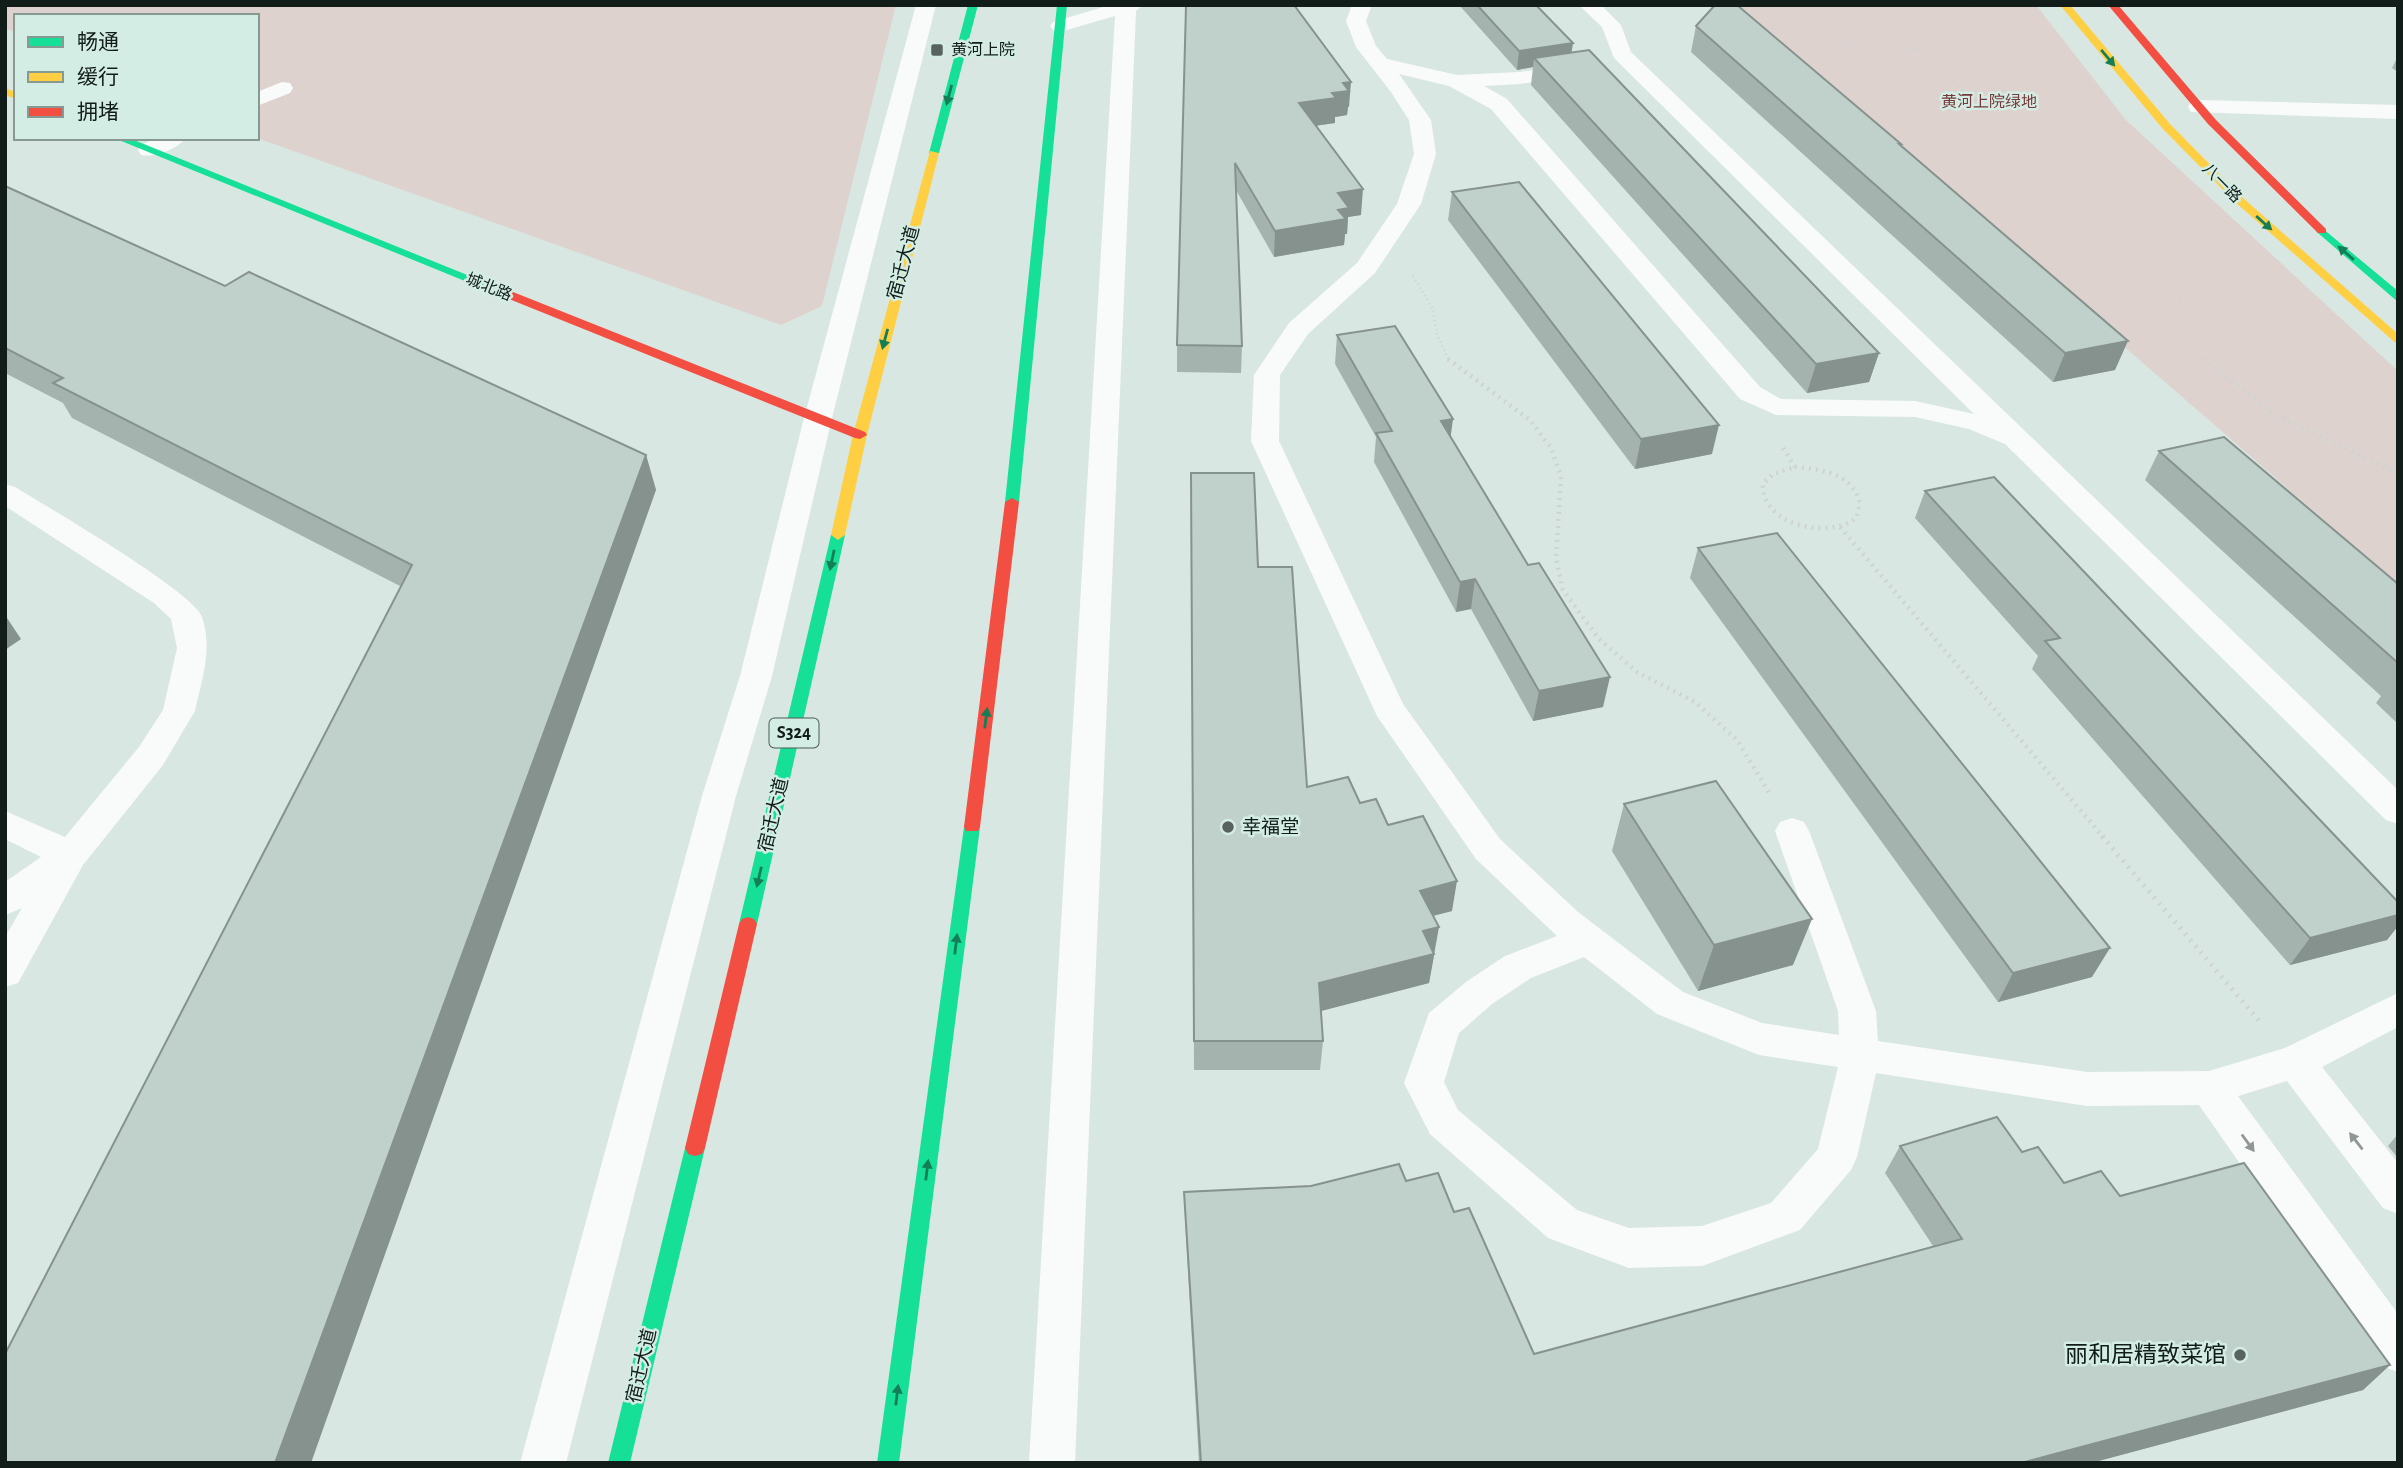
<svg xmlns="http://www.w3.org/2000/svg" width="2403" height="1468" font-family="'Alegreya Sans','Noto Sans SC',sans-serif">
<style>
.green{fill:#ded2cf}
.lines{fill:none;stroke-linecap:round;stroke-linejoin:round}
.path-far2{stroke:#cfd3d1;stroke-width:2.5;stroke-dasharray:1 3.5;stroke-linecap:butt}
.path-far1{stroke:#cfd3d1;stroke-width:4.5;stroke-dasharray:2 5;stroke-linecap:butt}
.path{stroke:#cfd3d1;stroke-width:5;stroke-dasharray:2 6;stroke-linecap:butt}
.lane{fill:#f9fbfb;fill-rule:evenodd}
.fast{fill:#16e098;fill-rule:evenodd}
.slow{fill:#ffcf43;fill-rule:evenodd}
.jam{fill:#f24e42;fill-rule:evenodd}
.wall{fill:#a5b3af}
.shaded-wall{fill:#86928e}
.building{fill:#c0d0cb;stroke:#86928e;stroke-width:2}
.oneway{fill:#147e58}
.oneway2{fill:#919795}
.poi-dot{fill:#58635f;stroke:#d3ede4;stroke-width:2.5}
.labels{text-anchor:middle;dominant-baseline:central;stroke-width:5;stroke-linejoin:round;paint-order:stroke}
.far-poi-label{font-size:16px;fill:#121c19;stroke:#d3ede4;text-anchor:start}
.far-park-label{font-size:16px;fill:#783839;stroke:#d3ede4}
.far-street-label{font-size:16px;fill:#121c19;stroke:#d3ede4}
.shield{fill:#d3ede4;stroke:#4c5b56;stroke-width:2}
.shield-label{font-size:18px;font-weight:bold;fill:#121c19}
.street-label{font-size:19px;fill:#121c19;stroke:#d3ede4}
.poi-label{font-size:19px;fill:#121c19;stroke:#d3ede4;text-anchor:start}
.near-poi-label{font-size:23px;fill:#121c19;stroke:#d3ede4;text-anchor:end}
</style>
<rect width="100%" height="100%" fill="#d9e7e2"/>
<path class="green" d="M 5,5 L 896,5 L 822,306 L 781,325 L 257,138 L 257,16 L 16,16 L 16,33 L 5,28 Z
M 1730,5 L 2036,5 L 2126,120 L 2398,371 L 2398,584 Z"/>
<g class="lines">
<path class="path-far2" d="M 1766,5 L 1805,32 L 1870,50 L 1915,49 L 1956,28 L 1971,5
M 1915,49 L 2014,132 L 2165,241 L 2180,257 L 2185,271 L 2178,316 L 2188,339 L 2205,361
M 1413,276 L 1432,308 L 1437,334 L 1449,361"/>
<path class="path-far1" d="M 1448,359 L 1530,420 L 1551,448 L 1561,476 L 1556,559 L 1563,590 L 1599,639 L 1637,672 L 1695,702 L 1737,740 L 1770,794
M 2204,359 L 2270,412 L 2398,474
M 1783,448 L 1795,467
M 1795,467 C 1821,469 1854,474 1860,504 L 1856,518 C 1828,540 1761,525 1763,484 L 1773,474 Z
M 1840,527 L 2104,838"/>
<path class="path" d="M 2102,836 L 2260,1022"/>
<path class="lane" d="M 916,5 L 936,5 L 832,418 L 772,676 L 736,796 L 566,1463 L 520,1463 L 702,796 L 740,676 L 804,418 Z
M 1110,5 L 1143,5 L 1136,11 L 1075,1463 L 1029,1463 L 1115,16 L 1060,32 L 1053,30 L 1050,26 L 1053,22 Z
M 1352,5 L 1372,5 L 1366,21 L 1376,46 L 1387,59 L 1457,75 L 1520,72 L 1578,63 L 1586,64 L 1589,69 L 1586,74 L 1578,75 L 1520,84 L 1484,86 L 1507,99 L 1760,387 L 1781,399 L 1915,401 L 1974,414 L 1614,58 L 1602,27 L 1579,5 L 1601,5 L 1621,25 L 1631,52 L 2398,790 L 2398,824 L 2386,820 L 2005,444 L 1969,429 L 1915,417 L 1776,415 L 1740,399 L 1491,109 L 1449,86 L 1399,74 L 1431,120 L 1436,154 L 1421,204 L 1375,273 L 1308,334 L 1280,375 L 1279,441 L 1403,704 L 1500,839 L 1578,912 L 1683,992 L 1762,1023 L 1839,1035 L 1838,1011 L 1775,831 L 1780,822 L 1792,818 L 1804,822 L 1809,831 L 1876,1011 L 1878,1041 L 2087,1072 L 2209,1071 L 2285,1048 L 2398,993 L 2398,1027 L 2322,1067 L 2398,1163 L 2398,1214 L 2383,1208 L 2287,1081 L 2238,1096 L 2398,1314 L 2398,1372 L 2382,1366 L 2199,1105 L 2087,1106 L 1876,1073 L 1857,1157 L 1851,1170 L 1800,1230 L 1702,1266 L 1629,1268 L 1548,1238 L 1430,1134 L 1404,1083 L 1429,1013 L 1466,982 L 1505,956 L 1557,936 L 1476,859 L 1377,716 L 1251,441 L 1254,375 L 1289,323 L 1357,263 L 1397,204 L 1414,154 L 1409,120 L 1391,92 L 1356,47 L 1346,21 ZM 1584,957 L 1657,1014 L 1759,1055 L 1838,1067 L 1818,1149 L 1771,1203 L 1702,1226 L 1629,1228 L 1577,1210 L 1458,1110 L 1444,1082 L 1459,1033 L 1492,1004 L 1531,978 Z
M 282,82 L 290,83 L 293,88 L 290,93 L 257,106 L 257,92 Z
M 2199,100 L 2398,105 L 2398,119 L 2191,112 L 2188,107 L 2191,102 Z
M 156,138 L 186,138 C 177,149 155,158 141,155 L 138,150 L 141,145 Z
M 5,484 L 15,487 C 46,506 194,592 202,617 C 213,650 202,678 195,711 L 163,765 L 83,865 L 18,983 L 5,987 L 5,937 L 22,908 L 5,915 L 5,882 L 41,857 L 5,839 L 5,811 L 65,837 L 139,747 L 163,710 L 177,648 L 171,619 L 154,603 L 5,506 Z"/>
<path class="fast" d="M 968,5 L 978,5 L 939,153 L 934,156 L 929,153 Z
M 1057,5 L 1067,5 L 1019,502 L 1012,506 L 1005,502 Z
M 114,138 L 129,138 L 519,296 L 517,299 L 509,299 Z
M 2322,228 L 2398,291 L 2398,302 L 2318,233 L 2316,231 Z
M 838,530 L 845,535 L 757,924 L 754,929 L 748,931 L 742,929 L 739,924 L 831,535 Z
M 972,821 L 978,823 L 980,827 L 899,1463 L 877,1463 L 964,827 L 966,823 Z
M 695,1140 L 702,1142 L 705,1148 L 630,1463 L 608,1463 L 685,1148 L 688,1142 Z"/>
<path class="slow" d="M 2060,5 L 2070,5 L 2170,124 L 2243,198 L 2398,334 L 2398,345 L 2235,202 L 2162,128 Z
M 5,88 L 16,92 L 16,99 L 5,95 Z
M 930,151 L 939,153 L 867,435 L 845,535 L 838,540 L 831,535 L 853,435 Z"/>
<path class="jam" d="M 2108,5 L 2118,5 L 2216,120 L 2326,229 L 2326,233 L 2318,233 L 2208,124 Z
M 513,292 L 865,432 L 867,435 L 860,439 L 855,438 L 509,299 L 507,296 Z
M 1012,498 L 1019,502 L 980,827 L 978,831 L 966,831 L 964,827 L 1005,502 Z
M 748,917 L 754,919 L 757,924 L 705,1148 L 702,1154 L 695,1156 L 688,1154 L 685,1148 L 739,924 L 742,919 Z"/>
</g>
<path class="wall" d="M 1459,5 L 1536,5 L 1573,43 L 1571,53 L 1879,353 L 1869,382 L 1807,393 L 1531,85 L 1533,67 L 1517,70 Z
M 1186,6 L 1349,107 L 1348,107 L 1347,115 L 1335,117 L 1335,123 L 1315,126 L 1361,215 L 1348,217 L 1347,234 L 1345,234 L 1344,245 L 1274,257 L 1236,190 L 1242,346 L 1241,373 L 1177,372 L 1177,345 Z
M 1696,26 L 1901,144 L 1901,146 L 2115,370 L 2053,382 L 1691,52 Z
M 2398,56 L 2398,72 L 2392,68 Z
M 5,186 L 225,286 L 646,455 L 656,490 L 400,586 L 72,418 L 63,403 L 5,373 Z
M 1452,192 L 1712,454 L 1635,469 L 1448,220 Z
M 1337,335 L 1450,437 L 1603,707 L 1533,721 L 1471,609 L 1456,612 L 1374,462 L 1376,437 L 1335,364 Z
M 2159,451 L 2398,584 L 2398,724 L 2376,703 L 2381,696 L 2145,480 Z
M 1191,473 L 1258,567 L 1307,787 L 1360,803 L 1388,825 L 1452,911 L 1433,916 L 1434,956 L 1429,983 L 1321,1011 L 1323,1041 L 1320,1070 L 1194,1070 Z
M 1925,491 L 2398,902 L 2398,926 L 2387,940 L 2290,965 L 2032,669 L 2038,656 L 1915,518 Z
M 1698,548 L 2092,977 L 1998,1002 L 1690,578 Z
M 1624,804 L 1793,965 L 1698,991 L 1612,851 Z
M 2398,1134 L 2398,1158 L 2388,1146 Z
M 1900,1146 L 2022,1152 L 2064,1183 L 2120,1196 L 2390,1365 L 2363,1390 L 2091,1463 L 1199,1463 L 1185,1219 L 1184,1192 L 1406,1181 L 1454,1212 L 1534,1354 L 1933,1246 L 1885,1173 Z"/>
<path class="shaded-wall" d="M 1573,43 L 1570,61 L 1534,58 L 1533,67 L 1517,70 L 1519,51 Z
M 1351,82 L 1349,107 L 1348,107 L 1347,115 L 1335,117 L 1335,123 L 1298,128 L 1299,103 L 1332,93 L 1343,83 Z
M 1363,189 L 1361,215 L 1348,217 L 1347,234 L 1345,234 L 1344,245 L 1274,257 L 1275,231 L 1338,193 Z
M 2128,341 L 2115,370 L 2053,382 L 2065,353 Z
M 1879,353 L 1869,382 L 1807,393 L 1816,364 Z
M 1453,419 L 1449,449 L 1441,421 Z
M 1719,425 L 1712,454 L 1635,469 L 1641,439 Z
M 646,455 L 656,490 L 311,1463 L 275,1463 Z
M 1475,579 L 1471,609 L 1456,612 L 1460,582 Z
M 5,615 L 21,639 L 5,650 Z
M 1610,677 L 1603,707 L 1533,721 L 1539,691 Z
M 1457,881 L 1452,911 L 1416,920 L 1420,891 Z
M 2398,915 L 2398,926 L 2387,940 L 2290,965 L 2310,938 Z
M 1812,919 L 1793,965 L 1698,991 L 1714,945 Z
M 1439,927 L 1429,983 L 1317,1012 L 1319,983 L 1423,931 Z
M 2110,948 L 2092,977 L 1998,1002 L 2013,973 Z
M 2390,1365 L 2363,1390 L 2091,1463 L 2021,1463 Z"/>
<path class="building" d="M 1189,5 L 1294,5 L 1351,82 L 1343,83 L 1349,91 L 1332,93 L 1336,98 L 1299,103 L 1363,189 L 1338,193 L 1349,208 L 1338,210 L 1346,219 L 1275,231 L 1235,163 L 1242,346 L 1177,345 L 1186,6 Z
M 1477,5 L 1536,5 L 1573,43 L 1519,51 Z
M 1715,5 L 1737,5 L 1901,144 L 1899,144 L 2128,341 L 2065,353 L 1696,26 Z
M 1589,50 L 1879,353 L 1816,364 L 1534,58 Z
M 1519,182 L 1719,425 L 1641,439 L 1452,192 Z
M 5,186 L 225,286 L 249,272 L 646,455 L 275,1463 L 5,1463 L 5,1354 L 412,565 L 53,383 L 63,378 L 5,348 Z
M 1395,326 L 1453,419 L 1441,421 L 1528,565 L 1539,563 L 1610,677 L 1539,691 L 1475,579 L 1460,582 L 1376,433 L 1392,431 L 1337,335 Z
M 2224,437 L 2398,584 L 2398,663 L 2159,451 Z
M 1191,473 L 1254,473 L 1258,567 L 1292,567 L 1307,787 L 1348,777 L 1360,803 L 1376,799 L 1388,825 L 1423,816 L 1457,881 L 1420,891 L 1439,927 L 1423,931 L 1434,954 L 1319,983 L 1323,1041 L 1194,1041 Z
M 1994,477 L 2398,902 L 2398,915 L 2310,938 L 2045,641 L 2060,638 L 1925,491 Z
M 1777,533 L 2110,948 L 2013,973 L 1698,548 Z
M 1716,781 L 1812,919 L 1714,945 L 1624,804 Z
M 1997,1117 L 2022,1152 L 2038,1147 L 2064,1183 L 2101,1171 L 2120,1196 L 2244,1163 L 2390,1365 L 2021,1463 L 1201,1463 L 1184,1192 L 1311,1186 L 1399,1164 L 1406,1181 L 1438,1173 L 1454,1212 L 1469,1208 L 1534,1354 L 1962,1239 L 1900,1146 Z"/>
<defs><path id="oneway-solid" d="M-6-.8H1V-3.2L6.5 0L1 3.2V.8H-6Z" transform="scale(1.75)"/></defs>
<g class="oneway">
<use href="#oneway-solid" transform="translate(2108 58) rotate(50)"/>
<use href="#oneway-solid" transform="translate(949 95) rotate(105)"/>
<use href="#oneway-solid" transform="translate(2264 223) rotate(42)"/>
<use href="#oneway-solid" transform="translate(2346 253) rotate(-139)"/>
<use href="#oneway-solid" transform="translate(885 339) rotate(105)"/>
<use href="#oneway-solid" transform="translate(832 560) rotate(102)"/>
<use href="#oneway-solid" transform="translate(986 718) rotate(-83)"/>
<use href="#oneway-solid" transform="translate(759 877) rotate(103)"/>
<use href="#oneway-solid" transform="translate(956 944) rotate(-83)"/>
<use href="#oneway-solid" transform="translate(927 1170) rotate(-83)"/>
<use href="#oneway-solid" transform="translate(897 1395) rotate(-83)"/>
</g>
<g class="oneway2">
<use href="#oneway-solid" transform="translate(2356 1141) rotate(-128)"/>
<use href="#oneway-solid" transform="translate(2248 1143) rotate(54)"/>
</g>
<g class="poi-dot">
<rect x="930" y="43" width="14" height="14" rx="3.5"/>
<circle cx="1228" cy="827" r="7"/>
<circle cx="2240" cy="1355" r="7"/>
</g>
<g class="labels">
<g class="far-poi-label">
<text x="951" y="50">黄河上院</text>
</g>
<g class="far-park-label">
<text x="1989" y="102">黄河上院绿地</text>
</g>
<g class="far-street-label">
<text transform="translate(2222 183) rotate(45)">八一路</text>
<text transform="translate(489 287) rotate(22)">城北路</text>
</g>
<rect class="shield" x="769.5" y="718.5" width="49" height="29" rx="5"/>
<g class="shield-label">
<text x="794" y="733">S324</text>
</g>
<g class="street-label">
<text transform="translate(904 263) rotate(-75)">宿迁大道</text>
<text transform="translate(774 815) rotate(-77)">宿迁大道</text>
<text transform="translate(642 1366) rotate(-77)">宿迁大道</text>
</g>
<g class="poi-label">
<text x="1242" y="827">幸福堂</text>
</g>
<g class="near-poi-label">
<text x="2226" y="1355">丽和居精致菜馆</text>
</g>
</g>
<rect width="2403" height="1468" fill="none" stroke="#121c19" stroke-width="14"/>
<rect x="14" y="14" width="245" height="126" fill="#d3ede4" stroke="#869993" stroke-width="2"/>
<rect x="28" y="37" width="35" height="10" fill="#16e098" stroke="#869993" stroke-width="2"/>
<text x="77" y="49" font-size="21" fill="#121c19">畅通</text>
<rect x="28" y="72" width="35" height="10" fill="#ffcf43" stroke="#869993" stroke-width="2"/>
<text x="77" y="84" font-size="21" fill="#121c19">缓行</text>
<rect x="28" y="107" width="35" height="10" fill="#f24e42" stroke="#869993" stroke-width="2"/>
<text x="77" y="119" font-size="21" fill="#121c19">拥堵</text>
</svg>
